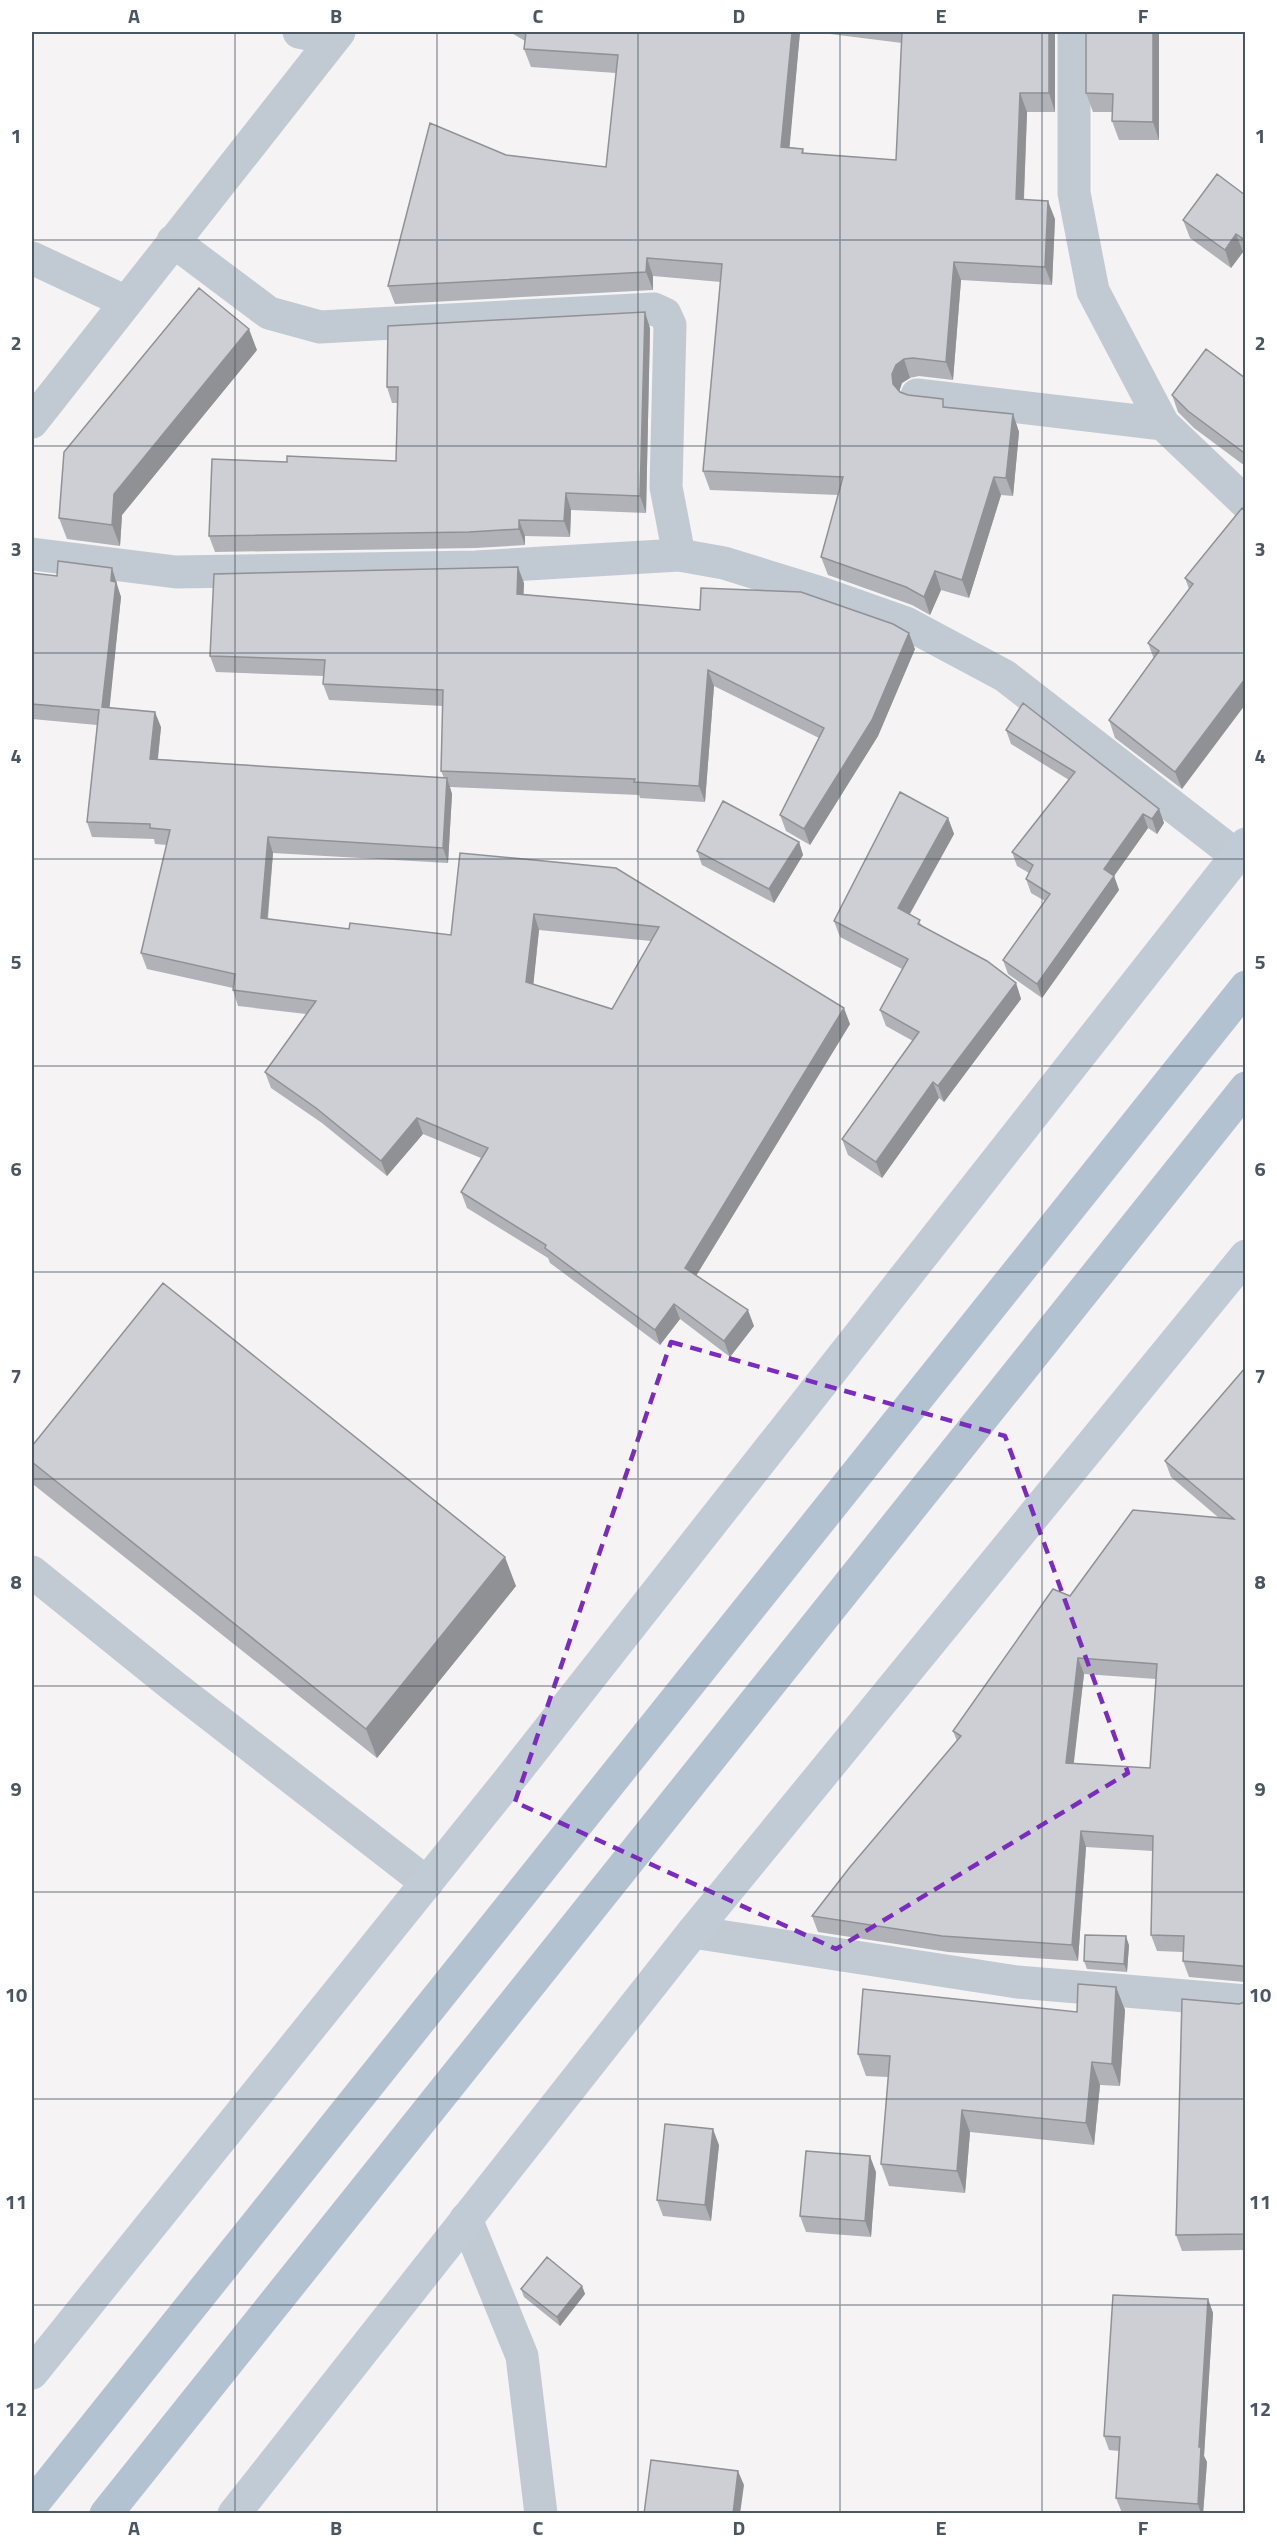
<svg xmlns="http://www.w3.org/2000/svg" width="1277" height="2545" font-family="'Titillium Web',sans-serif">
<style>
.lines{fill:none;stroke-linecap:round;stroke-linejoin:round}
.minor{stroke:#c1cad2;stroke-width:33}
.secondary{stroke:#c1cbd6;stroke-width:33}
.primary{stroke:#b3c2d1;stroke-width:33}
.wall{fill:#b0b2b7;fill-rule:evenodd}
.shaded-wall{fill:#909195}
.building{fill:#cdcfd5;stroke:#909195;stroke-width:1.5;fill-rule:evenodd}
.marked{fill:none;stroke:#7b2cbf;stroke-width:4.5;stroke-dasharray:12 8;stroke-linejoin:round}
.grid{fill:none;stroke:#4a5661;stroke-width:1.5;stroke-opacity:0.55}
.neatline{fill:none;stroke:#4a5661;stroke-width:2}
.grid-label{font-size:20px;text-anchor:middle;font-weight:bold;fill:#4a5661}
</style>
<rect width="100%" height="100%" fill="#f5f3f3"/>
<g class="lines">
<path class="minor" d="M 299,32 L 333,39
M 1074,32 L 1074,193 L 1093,291 L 1163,424 L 1246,503
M 173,241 L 269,313 L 320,327 L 654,309 L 665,314 L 670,325 L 666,487 L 679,555
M 32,258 L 126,302
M 917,395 L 1163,424
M 32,422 L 339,32
M 32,554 L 176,572 L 476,567 L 679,555 L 724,563 L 821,593 L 906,623 L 1005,676 L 1237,856
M 32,1572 L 172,1685 L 427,1883
M 693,1932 L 1017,1982 L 1246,2001
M 466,2219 L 522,2356 L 541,2514"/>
<path class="secondary" d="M 32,2373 L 506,1784 L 1246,844
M 234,2514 L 693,1932 L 1246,1256"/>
<path class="primary" d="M 32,2505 L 1246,987
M 106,2514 L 1246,1088"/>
</g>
<path class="wall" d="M 510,32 L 800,32 L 789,147 L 803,149 L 804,153 L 896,160 L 902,43 L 814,32 L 1055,32 L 1055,112 L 1027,112 L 1024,200 L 1055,219 L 1052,285 L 961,280 L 953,380 L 919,376 L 910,378 L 902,383 L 899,391 L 908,395 L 946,407 L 1013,414 L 1019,432 L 1013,496 L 1001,495 L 969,598 L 941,590 L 930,615 L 912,605 L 828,575 L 821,557 L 838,495 L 710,490 L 703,471 L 721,282 L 653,276 L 653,290 L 395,304 L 388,286 L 506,155 L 606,167 L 616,73 L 531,67 L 524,49 L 525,41 Z
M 1159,32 L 1159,140 L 1119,140 L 1112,121 L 1112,112 L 1093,112 L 1086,93 Z
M 1245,195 L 1245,254 L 1243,252 L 1231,268 L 1190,238 L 1183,220 Z
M 650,328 L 646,513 L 571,510 L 570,537 L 525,536 L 525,545 L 475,548 L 215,552 L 209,536 L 287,462 L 396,461 L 398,403 L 392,403 L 387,387 Z
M 257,350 L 122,515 L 120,546 L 67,539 L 59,518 Z
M 1245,378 L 1245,466 L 1194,428 L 1178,412 L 1172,395 Z
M 1245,511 L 1182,789 L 1115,738 L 1109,720 L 1154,659 L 1148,643 L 1189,589 L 1185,578 Z
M 32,573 L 117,584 L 117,587 L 121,597 L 109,708 L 161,727 L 158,759 L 444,778 L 441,771 L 443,706 L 329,700 L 323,684 L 324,676 L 216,672 L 210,656 L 524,583 L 523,594 L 915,649 L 878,736 L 810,845 L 786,831 L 780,815 L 819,738 L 714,686 L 705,802 L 640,798 L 639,795 L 450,787 L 452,794 L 448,863 L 273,853 L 268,919 L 349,929 L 451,935 L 616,868 L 850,1024 L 696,1276 L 754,1326 L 730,1357 L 680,1319 L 660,1345 L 550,1263 L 548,1258 L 467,1208 L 461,1192 L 481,1158 L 423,1134 L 387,1176 L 322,1123 L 271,1088 L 265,1072 L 306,1014 L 238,1006 L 233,990 L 233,988 L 147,969 L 141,953 L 167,845 L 155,844 L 154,839 L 92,837 L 87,822 L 97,725 L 32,719 ZM 539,930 L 651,941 L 612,1009 L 533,984 Z
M 1006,730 L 1159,809 L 1164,823 L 1157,834 L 1148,828 L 1114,876 L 1119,890 L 1042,998 L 1008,974 L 1003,960 L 1045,901 L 1031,893 L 1026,879 L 1029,873 L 1017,866 L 1012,852 L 1069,780 L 1011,744 Z
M 948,818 L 954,834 L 910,914 L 923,926 L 1016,983 L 1021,999 L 944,1102 L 939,1098 L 882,1178 L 848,1155 L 842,1139 L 913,1041 L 886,1026 L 880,1010 L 902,969 L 840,937 L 834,921 Z
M 799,842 L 803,855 L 774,903 L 702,865 L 697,851 Z
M 1245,1368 L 1245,1982 L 1189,1977 L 1183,1961 L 1183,1952 L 1157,1951 L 1151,1935 L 1153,1851 L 1086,1847 L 1078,1961 L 948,1952 L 818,1932 L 812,1916 L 957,1741 L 953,1731 L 1070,1596 L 1219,1518 L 1171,1477 L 1165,1461 ZM 1084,1674 L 1156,1679 L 1150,1768 L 1073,1764 Z
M 32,1446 L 516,1586 L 377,1758 L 34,1485 L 32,1477 Z
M 1129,1945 L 1127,1972 L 1087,1969 L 1084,1961 Z
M 1116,1987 L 1125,2010 L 1120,2086 L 1100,2085 L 1094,2145 L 970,2132 L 965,2193 L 889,2186 L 881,2164 L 888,2077 L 866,2076 L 858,2054 L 1077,2012 Z
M 1245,2002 L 1245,2250 L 1182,2251 L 1176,2235 L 1239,2004 Z
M 719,2145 L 711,2221 L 663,2216 L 657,2200 Z
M 876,2172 L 871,2237 L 806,2232 L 800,2216 Z
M 582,2286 L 585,2294 L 560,2326 L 524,2297 L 521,2289 Z
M 1208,2299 L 1213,2313 L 1204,2456 L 1207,2462 L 1203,2514 L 1122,2513 L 1116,2498 L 1119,2451 L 1109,2450 L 1104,2436 Z"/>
<path class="shaded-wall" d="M 792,32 L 800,32 L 788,165 L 781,147 Z
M 1049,32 L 1055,32 L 1055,112 L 1049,93 Z
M 1153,32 L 1159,32 L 1159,140 L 1153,122 Z
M 1020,93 L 1027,112 L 1023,217 L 1016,199 Z
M 1048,201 L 1055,219 L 1052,285 L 1045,267 Z
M 1236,234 L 1243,252 L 1231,268 L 1225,250 Z
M 647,258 L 653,276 L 653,290 L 646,272 Z
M 954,262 L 961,280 L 953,380 L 946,362 Z
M 645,312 L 650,328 L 646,513 L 640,496 Z
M 249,329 L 257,350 L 122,515 L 120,546 L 112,525 L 114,494 Z
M 904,359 L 910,378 L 902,383 L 899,392 L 893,384 L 892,374 L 896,365 Z
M 1013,414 L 1019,432 L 1013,496 L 1006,478 Z
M 994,477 L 1001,495 L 969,598 L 962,580 Z
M 566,493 L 571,510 L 570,537 L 564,521 Z
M 519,520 L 525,536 L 525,545 L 519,529 Z
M 518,567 L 524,583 L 523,610 L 517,594 Z
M 112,568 L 121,597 L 108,723 L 102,707 Z
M 935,571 L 941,590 L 930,615 L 924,597 Z
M 909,633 L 915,649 L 878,736 L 810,845 L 804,829 Z
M 708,670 L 714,686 L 705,802 L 699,786 Z
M 1245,679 L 1245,705 L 1182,789 L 1175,772 Z
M 155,712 L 161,727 L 156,774 L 150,759 Z
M 447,778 L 452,794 L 448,863 L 443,848 Z
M 1159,809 L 1164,823 L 1157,834 L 1152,819 Z
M 1143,814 L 1148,828 L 1114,876 L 1119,890 L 1042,998 L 1037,984 L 1104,869 Z
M 948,818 L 954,834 L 904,924 L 898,908 Z
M 268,837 L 273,853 L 266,934 L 261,918 Z
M 799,842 L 803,855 L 774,903 L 769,889 Z
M 534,914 L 539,930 L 532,998 L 526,982 Z
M 1016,983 L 1021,999 L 944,1102 L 938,1086 Z
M 844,1008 L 850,1024 L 691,1284 L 685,1268 Z
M 933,1082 L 939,1098 L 882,1178 L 876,1162 Z
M 417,1118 L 423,1134 L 387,1176 L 381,1161 Z
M 674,1304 L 680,1319 L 660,1345 L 655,1330 Z
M 748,1310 L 754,1326 L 730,1357 L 724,1341 Z
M 505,1557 L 516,1586 L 377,1758 L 366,1729 Z
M 1078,1658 L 1084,1674 L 1072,1779 L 1066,1763 Z
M 1081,1831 L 1086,1847 L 1078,1961 L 1072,1945 Z
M 1126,1936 L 1129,1945 L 1127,1972 L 1124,1964 Z
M 1116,1987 L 1125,2010 L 1120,2086 L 1112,2064 Z
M 1092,2062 L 1100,2085 L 1094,2145 L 1086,2123 Z
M 962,2110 L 970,2132 L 965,2193 L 957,2171 Z
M 713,2129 L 719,2145 L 711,2221 L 705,2205 Z
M 870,2156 L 876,2172 L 871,2237 L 865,2221 Z
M 582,2286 L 585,2294 L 560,2326 L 557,2317 Z
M 1208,2299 L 1213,2313 L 1204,2456 L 1207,2462 L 1203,2514 L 1201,2514 L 1198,2504 L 1199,2447 Z
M 738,2471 L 744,2485 L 740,2514 L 733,2514 Z"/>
<path class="building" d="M 526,32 L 792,32 L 781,147 L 803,149 L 802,153 L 896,160 L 902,32 L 1049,32 L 1049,93 L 1020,93 L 1016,199 L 1048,201 L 1045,267 L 954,262 L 946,362 L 913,358 L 904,359 L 896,365 L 892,374 L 893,384 L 900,392 L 908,395 L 943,399 L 943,407 L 1013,414 L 1006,478 L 994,477 L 962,580 L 935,571 L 924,597 L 906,587 L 821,557 L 843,477 L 703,471 L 722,264 L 647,258 L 646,272 L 388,286 L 430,123 L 506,155 L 606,167 L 618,55 L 524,49 Z
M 1086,32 L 1153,32 L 1153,122 L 1112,121 L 1113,94 L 1086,93 Z
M 1217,174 L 1245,195 L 1245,240 L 1236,234 L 1225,250 L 1183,220 Z
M 199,288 L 249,329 L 114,494 L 112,525 L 59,518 L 64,452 Z
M 645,312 L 640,496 L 566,493 L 564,521 L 519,520 L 519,529 L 469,532 L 209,536 L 212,459 L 287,462 L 287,456 L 396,461 L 398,387 L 387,387 L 388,326 Z
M 1206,349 L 1245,378 L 1245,449 L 1243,452 L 1188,411 L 1172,395 Z
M 1242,508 L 1245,511 L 1245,679 L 1175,772 L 1109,720 L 1159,651 L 1148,643 L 1193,584 L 1185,578 Z
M 58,561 L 112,568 L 111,581 L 116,582 L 102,707 L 155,712 L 150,759 L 447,778 L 443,848 L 268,837 L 261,918 L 349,929 L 350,923 L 451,935 L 460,853 L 616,868 L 844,1008 L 685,1268 L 748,1310 L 724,1341 L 674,1304 L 655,1330 L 545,1248 L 546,1245 L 461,1192 L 488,1148 L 417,1118 L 381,1161 L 316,1108 L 265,1072 L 316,1001 L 233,990 L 235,974 L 141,953 L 170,830 L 150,828 L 150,824 L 87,822 L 99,710 L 32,704 L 32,573 L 57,576 ZM 534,914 L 659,927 L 612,1009 L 526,982 Z
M 518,567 L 517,594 L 700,610 L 701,588 L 801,592 L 893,624 L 909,633 L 872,720 L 804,829 L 780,815 L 824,728 L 708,670 L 699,786 L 634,782 L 635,779 L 441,771 L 443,690 L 323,684 L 325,660 L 210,656 L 214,574 Z
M 1023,703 L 1159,809 L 1152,819 L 1143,814 L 1104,869 L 1114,876 L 1037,984 L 1003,960 L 1050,894 L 1026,879 L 1033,865 L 1012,852 L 1075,772 L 1006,730 Z
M 900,792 L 948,818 L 898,908 L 920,920 L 918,924 L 987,961 L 1016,983 L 938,1086 L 933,1082 L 876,1162 L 842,1139 L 919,1032 L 880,1010 L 908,959 L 834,921 Z
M 723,801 L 799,842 L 769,889 L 697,851 Z
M 163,1283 L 505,1557 L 366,1729 L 32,1462 L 32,1446 Z
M 1245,1368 L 1245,1968 L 1242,1966 L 1183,1961 L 1184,1936 L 1151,1935 L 1153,1836 L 1081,1831 L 1072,1945 L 942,1936 L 812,1916 L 850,1867 L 961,1736 L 953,1731 L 1053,1589 L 1070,1596 L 1133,1510 L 1234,1519 L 1165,1461 ZM 1078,1658 L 1157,1664 L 1150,1768 L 1066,1763 Z
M 1085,1935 L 1126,1936 L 1124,1964 L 1084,1961 Z
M 1078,1984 L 1116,1987 L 1112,2064 L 1092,2062 L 1086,2123 L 962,2110 L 957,2171 L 881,2164 L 890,2056 L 858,2054 L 863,1989 L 1077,2012 Z
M 1182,1999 L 1239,2004 L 1245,2002 L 1245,2234 L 1176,2235 Z
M 665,2124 L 713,2129 L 705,2205 L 657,2200 Z
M 806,2151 L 870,2156 L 865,2221 L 800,2216 Z
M 547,2257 L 582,2286 L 557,2317 L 521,2289 Z
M 1113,2295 L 1208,2299 L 1199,2447 L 1201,2447 L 1198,2504 L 1116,2498 L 1120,2437 L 1104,2436 Z
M 651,2460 L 738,2471 L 733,2514 L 644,2514 Z
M 588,2512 L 605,2514 L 587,2514 Z"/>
<path class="marked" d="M 671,1342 L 1005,1436 L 1128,1773 L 836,1949 L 515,1802 Z"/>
<path class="grid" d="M 235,32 L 235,2514M 437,32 L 437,2514M 638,32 L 638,2514M 840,32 L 840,2514M 1042,32 L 1042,2514M 32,240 L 1246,240M 32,446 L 1246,446M 32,653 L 1246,653M 32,859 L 1246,859M 32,1066 L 1246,1066M 32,1272 L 1246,1272M 32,1479 L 1246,1479M 32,1686 L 1246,1686M 32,1892 L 1246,1892M 32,2099 L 1246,2099M 32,2305 L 1246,2305"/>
<rect width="1277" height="2545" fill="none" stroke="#ffffff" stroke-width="66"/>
<rect x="33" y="33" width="1211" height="2479" class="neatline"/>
<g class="grid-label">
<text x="134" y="23">A</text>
<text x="336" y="23">B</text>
<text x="538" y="23">C</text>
<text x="739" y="23">D</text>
<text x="941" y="23">E</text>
<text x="1143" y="23">F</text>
<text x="16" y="143">1</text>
<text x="1260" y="143">1</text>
<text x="16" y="350">2</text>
<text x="1260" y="350">2</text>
<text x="16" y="556">3</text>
<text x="1260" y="556">3</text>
<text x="16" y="763">4</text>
<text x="1260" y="763">4</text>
<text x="16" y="969">5</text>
<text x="1260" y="969">5</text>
<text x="16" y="1176">6</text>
<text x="1260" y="1176">6</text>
<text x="16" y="1383">7</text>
<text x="1260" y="1383">7</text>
<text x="16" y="1589">8</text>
<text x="1260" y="1589">8</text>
<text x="16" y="1796">9</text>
<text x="1260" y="1796">9</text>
<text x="16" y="2002">10</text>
<text x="1260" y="2002">10</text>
<text x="16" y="2209">11</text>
<text x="1260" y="2209">11</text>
<text x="16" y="2416">12</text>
<text x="1260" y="2416">12</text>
<text x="134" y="2535">A</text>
<text x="336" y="2535">B</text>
<text x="538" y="2535">C</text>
<text x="739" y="2535">D</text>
<text x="941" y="2535">E</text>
<text x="1143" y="2535">F</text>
</g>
</svg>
